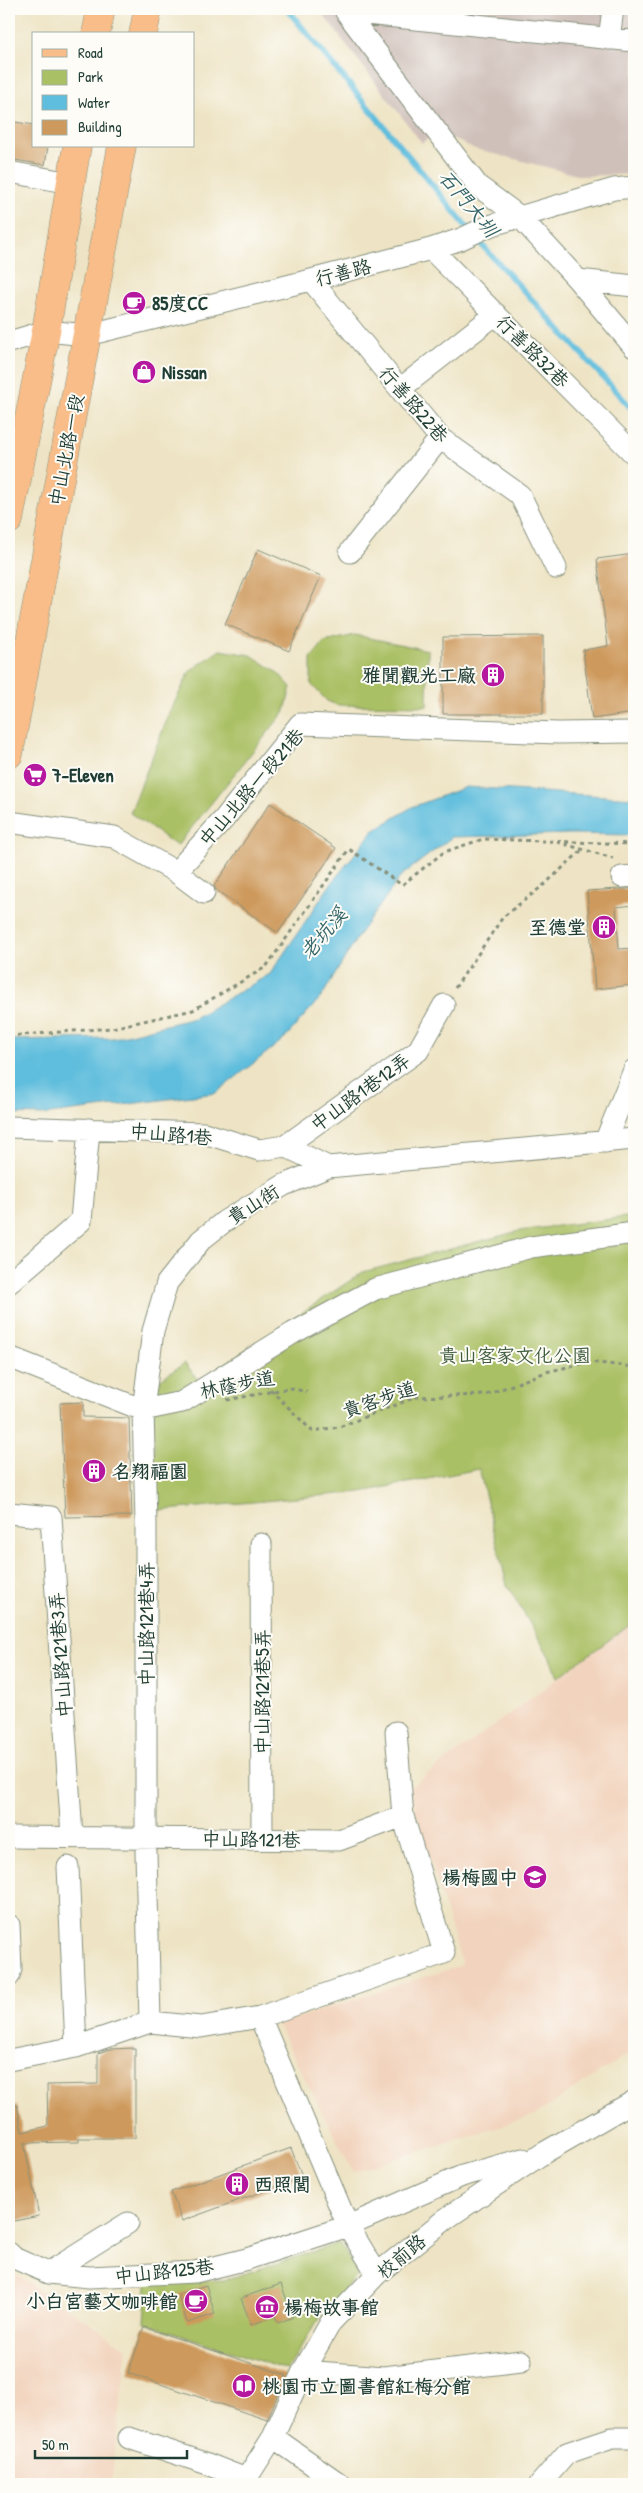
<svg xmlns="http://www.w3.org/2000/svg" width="643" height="2493" font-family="'Patrick Hand','LXGW WenKai TC',sans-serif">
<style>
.built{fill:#f2d4be}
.industrial{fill:#cfc0ba}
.green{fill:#aac065;stroke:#647e4c}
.water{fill:#5fbddd;stroke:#3f7d88}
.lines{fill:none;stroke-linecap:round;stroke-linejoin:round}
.stream{stroke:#5fbddd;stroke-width:6}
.building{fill:#cd995c}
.minor-casing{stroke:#86907c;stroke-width:23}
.major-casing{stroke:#86907c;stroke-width:29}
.path{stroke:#86907c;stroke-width:3;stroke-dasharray:4 4;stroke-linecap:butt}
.minor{stroke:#fff;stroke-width:21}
.major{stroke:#f8bd89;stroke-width:28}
.labels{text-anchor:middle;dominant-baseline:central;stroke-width:4;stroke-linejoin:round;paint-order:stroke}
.street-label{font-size:19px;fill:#1f3d34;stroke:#fdfcf7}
.poi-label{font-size:19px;font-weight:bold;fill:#1f3d34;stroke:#fdfcf7;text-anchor:start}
.park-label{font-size:19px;fill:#425e40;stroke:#fdfcf7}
.water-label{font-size:20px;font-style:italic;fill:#326367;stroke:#fdfcf7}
</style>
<rect width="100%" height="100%" fill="#fdfcf7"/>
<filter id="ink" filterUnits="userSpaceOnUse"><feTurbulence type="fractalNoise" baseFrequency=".02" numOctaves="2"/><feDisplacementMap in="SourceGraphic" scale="10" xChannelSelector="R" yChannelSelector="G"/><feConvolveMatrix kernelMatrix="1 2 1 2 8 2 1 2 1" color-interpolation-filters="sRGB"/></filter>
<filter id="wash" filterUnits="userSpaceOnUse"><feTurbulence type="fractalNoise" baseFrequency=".0096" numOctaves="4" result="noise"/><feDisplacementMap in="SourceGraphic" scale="20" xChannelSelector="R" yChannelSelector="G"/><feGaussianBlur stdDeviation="1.12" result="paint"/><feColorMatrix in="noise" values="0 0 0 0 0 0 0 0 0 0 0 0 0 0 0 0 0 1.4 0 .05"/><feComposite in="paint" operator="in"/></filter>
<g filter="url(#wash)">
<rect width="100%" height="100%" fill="#eee4c5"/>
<path class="built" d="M 634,1622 L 634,2050 L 535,2115 L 353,2172 L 277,2024 L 462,1965 L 409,1788 Z
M 9,2270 L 127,2348 L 111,2484 L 9,2484 Z"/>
<path class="industrial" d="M 301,9 L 634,9 L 634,174 L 581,176 L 475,149 L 437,131 L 422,143 L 321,12 Z"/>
<path class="green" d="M 355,635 L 428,650 L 427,706 L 337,705 L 327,701 L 311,684 L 311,658 L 324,642 Z
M 220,650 L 251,655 L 277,672 L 291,687 L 285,711 L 177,846 L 130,813 L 170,712 L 190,671 Z
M 634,1216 L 634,1622 L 558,1677 L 549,1656 L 507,1585 L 479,1469 L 361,1492 L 156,1511 L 153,1417 L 159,1380 L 185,1363 L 199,1381 L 363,1272 L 519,1231 Z
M 340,2243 L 358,2275 L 319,2318 L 287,2370 L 145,2323 L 147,2283 L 224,2280 Z"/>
<path class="water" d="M 466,787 L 634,798 L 634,835 L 572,834 L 452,837 L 401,876 L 358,936 L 322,996 L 284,1039 L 216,1093 L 42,1115 L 9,1114 L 9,1040 L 114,1038 L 194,1018 L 270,974 L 330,885 L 373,831 L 412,807 Z"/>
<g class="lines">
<path class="stream" d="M 287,9 L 481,244 L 634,411"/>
</g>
<g id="blocks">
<path class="building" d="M 9,121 L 34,125 L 34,146 L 48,146 L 45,165 L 9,159 Z
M 258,549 L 321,576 L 289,651 L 225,624 Z
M 634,554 L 634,713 L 592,719 L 583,650 L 608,646 L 597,559 Z
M 543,636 L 543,714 L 443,714 L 443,637 Z
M 270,803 L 336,848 L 278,933 L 216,890 L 214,886 Z
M 618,889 L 634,889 L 634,905 L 616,907 L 619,949 L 634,948 L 634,985 L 595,989 L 587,891 Z
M 83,1402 L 83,1417 L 129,1418 L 132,1516 L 65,1517 L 60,1403 Z
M 135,2048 L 135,2138 L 79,2138 L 79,2142 L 24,2143 L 39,2216 L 9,2222 L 9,2106 L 17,2105 L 22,2132 L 48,2126 L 47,2085 L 98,2084 L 98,2053 L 110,2049 Z
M 291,2148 L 302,2177 L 182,2221 L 171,2192 Z
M 281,2284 L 293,2317 L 278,2323 L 275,2316 L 251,2325 L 241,2298 Z
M 206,2285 L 215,2314 L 187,2323 L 178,2294 Z
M 144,2327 L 286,2375 L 267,2420 L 128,2373 Z"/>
</g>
</g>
<g filter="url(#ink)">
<use href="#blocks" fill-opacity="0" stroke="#86907c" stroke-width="1"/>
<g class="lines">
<g class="minor-casing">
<path id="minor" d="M 346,9 L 346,12 L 634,41
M 346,12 L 478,186 L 520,217 L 578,280 L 634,347
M 609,39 L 613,9
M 9,172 L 71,183
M 431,249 L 634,454
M 311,280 L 440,438 L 520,495 L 556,568
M 578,280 L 634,286
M 9,342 L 46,331 L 87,335 L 311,280 L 431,249 L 461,239 L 489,226 L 614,189 L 634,187
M 400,389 L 496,314
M 350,552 L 440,438
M 9,822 L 114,837 L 176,872 L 224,819 L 300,724 L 558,733 L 634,732
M 176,872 L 204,893
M 622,877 L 634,876
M 9,1127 L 204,1133 L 259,1150 L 285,1146 L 328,1167
M 605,1142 L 634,1070
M 285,1146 L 418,1051 L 444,1005
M 9,1283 L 81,1221 L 89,1129
M 9,1357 L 143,1410 L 153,1331 L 167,1283 L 201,1240 L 225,1221 L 284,1185 L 328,1167 L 634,1139
M 9,1513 L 51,1517 L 72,1836
M 261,1544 L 262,1839
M 9,1837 L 339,1840 L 403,1816 L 396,1732
M 146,1837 L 146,1524 L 143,1410 L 182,1402 L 293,1333 L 375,1289 L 531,1247 L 634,1233
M 146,1851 L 150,2022
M 68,1867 L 76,2047
M 9,1925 L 11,1969 L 9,1976
M 260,2017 L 444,1953 L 403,1816
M 9,2060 L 76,2047 L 150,2022 L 201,2027 L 260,2017 L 348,2226 L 377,2274
M 9,2253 L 14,2258 L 48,2273 L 89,2277 L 195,2272 L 247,2259 L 348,2226 L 462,2176 L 523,2159
M 48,2273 L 128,2223
M 303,2371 L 384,2377 L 521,2361
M 273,2437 L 340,2484
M 129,2438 L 205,2463 L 246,2479
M 243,2484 L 273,2437 L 303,2371 L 331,2322 L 377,2274 L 447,2218 L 542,2154 L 634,2101
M 540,2484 L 567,2453 L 612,2438 L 634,2438"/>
</g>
<g class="major-casing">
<path id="major" d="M 96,34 L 101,9
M 143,34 L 148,9
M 9,520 L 46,331 L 77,146
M 9,754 L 122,146"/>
</g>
<path class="path" d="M 557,842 L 613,858
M 455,988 L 503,917 L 545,884 L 582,850
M 9,1036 L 112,1028 L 193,1010 L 266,967 L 349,849 L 402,885 L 444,852 L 483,839 L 634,844
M 259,1378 L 312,1431 L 339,1427 L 416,1397 L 486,1395 L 546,1372 L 589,1362 L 634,1367
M 227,1400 L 290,1388 L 307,1392"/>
<use href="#minor" class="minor"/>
<use href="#major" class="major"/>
</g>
</g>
<defs>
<g id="cafe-disc" transform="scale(1.25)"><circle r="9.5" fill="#b5179e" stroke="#fdfcf7"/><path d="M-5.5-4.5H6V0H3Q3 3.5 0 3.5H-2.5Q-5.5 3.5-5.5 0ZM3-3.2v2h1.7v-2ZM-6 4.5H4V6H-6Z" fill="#fff"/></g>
<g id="shop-disc" transform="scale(1.25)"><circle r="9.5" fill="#b5179e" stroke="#fdfcf7"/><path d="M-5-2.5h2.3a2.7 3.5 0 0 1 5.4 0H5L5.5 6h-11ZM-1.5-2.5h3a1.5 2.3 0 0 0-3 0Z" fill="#fff"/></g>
<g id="building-disc" transform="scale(1.25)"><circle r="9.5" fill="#b5179e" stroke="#fdfcf7"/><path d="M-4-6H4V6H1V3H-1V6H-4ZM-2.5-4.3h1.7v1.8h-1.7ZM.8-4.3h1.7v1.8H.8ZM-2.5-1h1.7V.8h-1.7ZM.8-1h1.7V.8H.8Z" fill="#fff"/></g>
<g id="supermarket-disc" transform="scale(1.25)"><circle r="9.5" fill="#b5179e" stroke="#fdfcf7"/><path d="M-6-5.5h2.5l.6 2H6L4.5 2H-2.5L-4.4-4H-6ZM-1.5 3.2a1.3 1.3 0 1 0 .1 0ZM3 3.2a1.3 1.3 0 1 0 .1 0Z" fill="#fff"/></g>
<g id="school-disc" transform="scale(1.25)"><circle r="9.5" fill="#b5179e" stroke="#fdfcf7"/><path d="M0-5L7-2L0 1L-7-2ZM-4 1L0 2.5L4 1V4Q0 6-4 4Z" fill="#fff"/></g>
<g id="museum-disc" transform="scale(1.25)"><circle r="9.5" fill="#b5179e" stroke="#fdfcf7"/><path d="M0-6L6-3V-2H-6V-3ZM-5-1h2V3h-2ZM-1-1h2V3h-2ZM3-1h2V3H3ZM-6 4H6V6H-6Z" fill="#fff"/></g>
<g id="library-disc" transform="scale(1.25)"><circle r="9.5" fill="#b5179e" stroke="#fdfcf7"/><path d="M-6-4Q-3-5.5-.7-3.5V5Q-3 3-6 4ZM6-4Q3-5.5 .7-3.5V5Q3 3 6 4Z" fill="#fff"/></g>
</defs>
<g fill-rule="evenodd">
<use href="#cafe-disc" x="134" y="303"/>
<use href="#shop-disc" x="144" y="372"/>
<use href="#building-disc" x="493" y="675"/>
<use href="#supermarket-disc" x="35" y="775"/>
<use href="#building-disc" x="604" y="927"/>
<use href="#building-disc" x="94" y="1471"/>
<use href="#school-disc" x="535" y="1877"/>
<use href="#building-disc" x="237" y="2184"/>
<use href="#cafe-disc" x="196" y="2301"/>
<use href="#museum-disc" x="267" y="2307"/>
<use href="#library-disc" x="244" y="2386"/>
</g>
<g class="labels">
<g class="street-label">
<text transform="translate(343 272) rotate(-14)">行善路</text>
<text transform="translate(533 351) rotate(45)">行善路32巷</text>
<text transform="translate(414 404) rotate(49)">行善路22巷</text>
<text transform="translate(66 450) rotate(-79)">中山北路一段</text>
<text transform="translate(251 787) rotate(-49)">中山北路一段21巷</text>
<text transform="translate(360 1092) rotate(-36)">中山路1巷12弄</text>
<text transform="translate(171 1134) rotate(5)">中山路1巷</text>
<text transform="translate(253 1204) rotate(-32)">貴山街</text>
<text transform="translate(237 1384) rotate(-11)">林蔭步道</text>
<text transform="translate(379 1399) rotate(-19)">貴客步道</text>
<text transform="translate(146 1624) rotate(-90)">中山路121巷4弄</text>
<text transform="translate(60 1655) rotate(-94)">中山路121巷3弄</text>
<text transform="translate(262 1692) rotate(-90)">中山路121巷5弄</text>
<text transform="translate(251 1839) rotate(1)">中山路121巷</text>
<text transform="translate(401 2256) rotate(-40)">校前路</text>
<text transform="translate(164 2271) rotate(-6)">中山路125巷</text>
</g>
<g class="poi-label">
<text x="152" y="303">85度CC</text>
<text x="162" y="372">Nissan</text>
<text x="476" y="675" text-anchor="end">雅聞觀光工廠</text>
<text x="52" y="775">7-Eleven</text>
<text x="586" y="927" text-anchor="end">至德堂</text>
<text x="112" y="1471">名翔福園</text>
<text x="518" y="1877" text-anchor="end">楊梅國中</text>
<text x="254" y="2184">西照閭</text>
<text x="178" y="2301" text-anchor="end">小白宮藝文咖啡館</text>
<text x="284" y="2307">楊梅故事館</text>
<text x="262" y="2386">桃園市立圖書館紅梅分館</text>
</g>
<g class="park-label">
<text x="515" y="1355">貴山客家文化公園</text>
</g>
<g class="water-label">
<text transform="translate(469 203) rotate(50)">石門大圳</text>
<text transform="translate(323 933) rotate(-50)">老坑溪</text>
</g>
</g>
<rect width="643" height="2493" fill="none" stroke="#fdfcf7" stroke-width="30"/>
<rect x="32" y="32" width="162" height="115" fill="#fdfcf7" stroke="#a4b0a9"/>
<rect x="42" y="49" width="25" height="8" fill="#f8bd89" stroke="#a4b0a9"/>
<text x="78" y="58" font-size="15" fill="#1f3d34">Road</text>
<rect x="42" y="70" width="25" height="15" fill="#aac065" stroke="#a4b0a9"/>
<text x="78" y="82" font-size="15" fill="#1f3d34">Park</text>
<rect x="42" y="95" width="25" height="15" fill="#5fbddd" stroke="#a4b0a9"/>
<text x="78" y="108" font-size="15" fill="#1f3d34">Water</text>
<rect x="42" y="120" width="25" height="15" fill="#cd995c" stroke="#a4b0a9"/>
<text x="78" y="132" font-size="15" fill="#1f3d34">Building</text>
<path d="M35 2450v8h152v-8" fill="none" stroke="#1f3d34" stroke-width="2.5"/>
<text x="42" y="2450" font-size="15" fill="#1f3d34" stroke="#fdfcf7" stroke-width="4" paint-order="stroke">50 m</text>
</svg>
